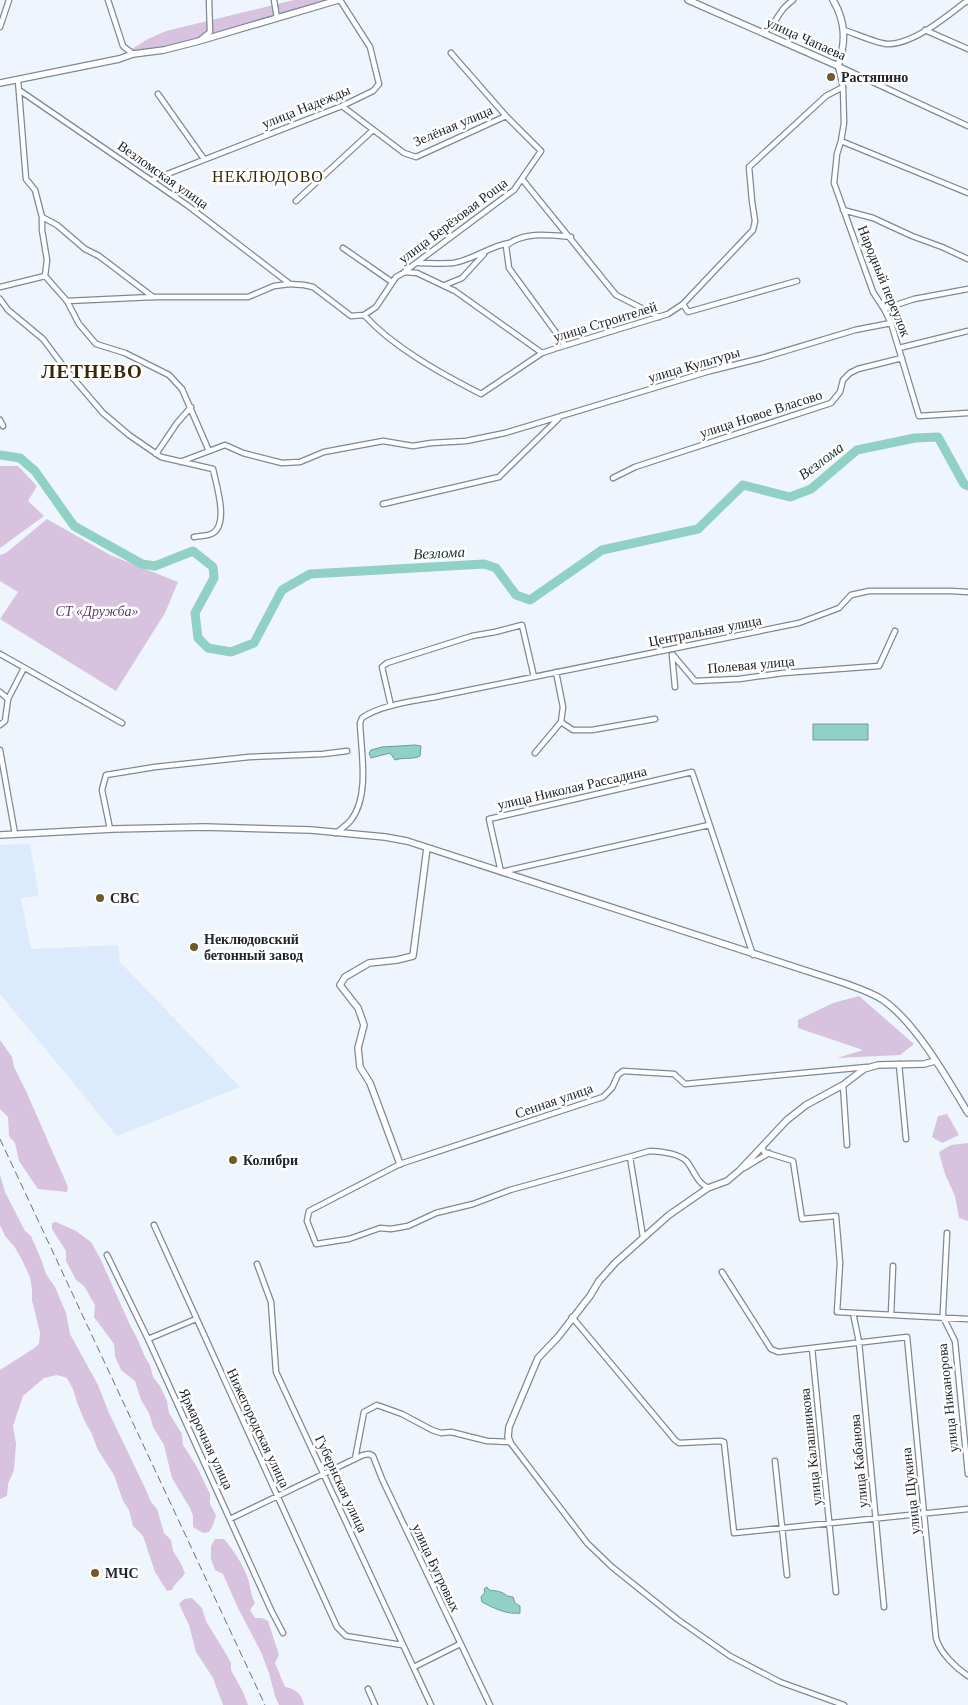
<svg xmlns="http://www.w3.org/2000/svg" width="968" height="1705" font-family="Georgia,serif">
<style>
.built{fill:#dbebfd}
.green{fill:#d7c2e0}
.water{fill:#91d0c5;stroke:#6f9d97}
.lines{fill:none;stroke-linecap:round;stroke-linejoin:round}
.river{stroke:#91d0c5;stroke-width:9}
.minor-casing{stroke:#7b8998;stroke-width:7}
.tertiary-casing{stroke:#7b8998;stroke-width:8}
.minor{stroke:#fff;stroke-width:4.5}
.tertiary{stroke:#fff;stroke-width:5.5}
.rail{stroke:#6a7076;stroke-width:1;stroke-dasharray:8 4;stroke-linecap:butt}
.poi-dot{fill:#715a2a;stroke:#fff;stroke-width:2}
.labels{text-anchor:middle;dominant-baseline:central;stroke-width:5;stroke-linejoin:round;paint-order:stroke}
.street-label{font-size:14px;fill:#20262c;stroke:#fff}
.poi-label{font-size:14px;font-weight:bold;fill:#20262c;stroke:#fff;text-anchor:start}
.park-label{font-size:14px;font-style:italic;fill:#613b6f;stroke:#fff}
.water-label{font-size:15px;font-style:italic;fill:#12312d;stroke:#fff}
.quarter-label{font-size:16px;letter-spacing:1px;fill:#382700;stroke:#fff}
.district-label{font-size:19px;font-weight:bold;letter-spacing:1px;fill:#382700;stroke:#fff}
</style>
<rect width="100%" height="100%" fill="#eff5fc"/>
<path class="built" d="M 30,844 L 39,896 L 21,898 L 31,949 L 118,945 L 120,962 L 240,1087 L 117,1136 L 0,994 L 0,845 Z"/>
<path class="green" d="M 294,0 L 331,0 L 157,49 L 133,54 L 130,50 L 148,39 L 166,31 Z
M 0,466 L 18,466 L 37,486 L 28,501 L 44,516 L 0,548 Z
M 47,519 L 110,555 L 178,582 L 165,613 L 116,691 L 0,619 L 18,592 L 0,581 L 0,555 L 6,553 Z
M 859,996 L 914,1044 L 900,1055 L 837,1058 L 863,1050 L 798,1028 L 798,1020 L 833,1003 Z
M 0,1040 L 12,1057 L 14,1067 L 26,1091 L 68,1187 L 67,1192 L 38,1189 L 19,1161 L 15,1143 L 9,1136 L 8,1117 L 0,1109 Z
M 947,1114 L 959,1135 L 942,1143 L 932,1137 L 938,1116 Z
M 968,1143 L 968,1221 L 959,1218 L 955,1196 L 945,1174 L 939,1152 L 951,1145 Z
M 0,1175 L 5,1192 L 25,1231 L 31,1236 L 41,1259 L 46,1274 L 55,1287 L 66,1313 L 70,1334 L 98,1385 L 109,1413 L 146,1490 L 151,1502 L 157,1509 L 164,1533 L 171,1540 L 173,1551 L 180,1562 L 185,1573 C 181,1580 175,1582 172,1590 L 167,1591 L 155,1572 L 143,1536 L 133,1526 L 129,1510 L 123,1501 L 114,1475 L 98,1450 L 91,1432 L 85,1422 L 78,1405 L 73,1389 L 67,1378 L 57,1375 L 44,1378 L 23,1396 L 13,1426 L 16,1444 L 14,1470 L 8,1484 L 7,1496 L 0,1499 L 0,1370 L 33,1349 L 39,1344 L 40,1333 L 32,1300 L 32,1289 L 30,1277 L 22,1260 L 14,1246 L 5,1236 L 0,1225 Z
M 56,1222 L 76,1231 L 91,1242 L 100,1258 L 130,1325 L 137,1338 L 145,1357 L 150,1365 L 153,1377 L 160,1386 L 167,1401 L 169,1413 L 182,1434 L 183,1445 L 197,1467 L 210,1494 L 210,1504 L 216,1515 L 213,1525 L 209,1532 L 203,1533 L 193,1527 L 193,1516 L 190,1508 L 172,1478 L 164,1445 L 153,1427 L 149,1413 L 141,1400 L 135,1381 L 121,1370 L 115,1356 L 114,1344 L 94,1317 L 95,1305 L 84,1286 L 76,1280 L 66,1261 L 66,1251 L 52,1229 L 52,1223 Z
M 215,1539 L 224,1539 C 234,1551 242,1563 247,1576 C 251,1585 250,1594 255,1603 L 250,1610 L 255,1618 L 262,1618 L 268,1621 L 279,1655 L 275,1663 L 285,1687 C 296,1689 301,1693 304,1705 L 279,1705 L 275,1696 L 269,1673 L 261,1652 L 238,1608 L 223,1574 L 215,1570 L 211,1559 L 211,1546 Z
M 192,1598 L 202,1608 L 206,1621 L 226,1654 L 231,1663 L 231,1670 L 243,1692 L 248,1705 L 223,1705 L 213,1678 L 196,1652 L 189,1625 L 179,1604 L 184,1599 Z"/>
<path class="water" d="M 813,724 L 868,724 L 868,740 L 813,740 Z
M 415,745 L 421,746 L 420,756 C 412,760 403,757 395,760 L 390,753 L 371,758 L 369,753 L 371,750 L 382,747 Z
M 487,1587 L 489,1590 C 496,1591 502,1591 507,1596 L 513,1597 L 515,1603 L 520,1606 L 520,1613 C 508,1615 493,1608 482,1602 L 481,1597 L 485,1592 L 484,1589 Z"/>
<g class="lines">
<path class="river" d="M 0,455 L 20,458 L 35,471 L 74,526 L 142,564 L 155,566 L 193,551 L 213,567 L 214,578 L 195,613 L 198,638 L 208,648 L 231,652 L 254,643 L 282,590 L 310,574 L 484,564 L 496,568 L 516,595 L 530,600 L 602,550 L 698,529 L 743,485 L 790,497 L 811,489 L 857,450 L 915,438 L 938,437 L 964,484 L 968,486"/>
<g class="minor-casing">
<path id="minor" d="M 108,0 L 123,46 L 133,54
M 274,0 L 277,18
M 0,27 L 9,0
M 844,30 C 854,33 880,45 889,44 C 914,43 945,18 964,3 L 968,1
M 925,30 L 968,49
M 761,32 C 772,29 775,20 781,12 C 784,7 788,4 793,0
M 200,40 L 210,32 L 209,0
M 838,66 L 843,87 L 844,123 L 841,141 L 837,154 L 834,183 L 873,292 L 884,309 L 891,323 L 919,416 L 968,413
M 838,66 L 968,126
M 19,90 L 187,205 L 290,284
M 158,94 L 204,159
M 342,106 L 404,153 L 416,157 L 506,116 L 451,53
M 841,141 L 968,193
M 522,179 L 616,295 L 659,317
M 152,180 L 342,106 L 373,91 L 379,84 L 370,47 L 340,0
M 296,201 L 373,130
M 843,210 L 873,218 L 912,236 L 942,247 L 968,259
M 42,217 L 57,225 L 85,249 L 99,256 L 153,297
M 343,248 L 392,282
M 418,263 C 429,263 442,264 453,263 C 473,260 490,246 509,243
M 404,272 L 514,190 L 541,151 L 506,116
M 45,276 L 67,301 L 79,324 L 96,344 L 125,353 L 169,375 L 182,389 L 209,451
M 445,285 L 462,278 L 484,254
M 0,287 L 45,276 L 47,260 L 42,230 L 42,217 L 35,190 L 26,179 L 18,80
M 0,299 L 8,310 L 43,339 L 67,371 L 103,413 L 129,435 L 161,457 L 213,469 C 216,484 229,523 213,533 C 209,536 200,536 194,537
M 67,301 L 153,297 L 248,297 L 274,286 L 290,284 L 304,285 L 313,287 L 351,316 L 364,315 L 376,307 L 396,277 L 405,272 L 417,273 L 455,291 L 542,353
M 683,304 L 688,312 L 797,281
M 884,309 L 914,299 L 968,289
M 364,315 C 394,348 442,374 481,394 L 542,353 L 557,348 L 668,314 L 683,304 L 753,230 L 755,221 L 752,201 L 749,167 L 826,96 L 843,87
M 565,345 L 509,268 L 506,246 C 523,231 550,235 571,237
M 899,348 L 968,331
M 0,420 L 3,426
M 156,454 L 177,423 L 191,407
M 180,462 L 225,445 L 243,453 L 282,463 L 300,462 L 324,452 L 383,441 L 413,446 L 431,443 L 466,441 L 505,433 L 710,371 L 762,358 L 855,330 L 891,323
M 613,478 L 635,467 L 831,403 L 840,392 L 843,380 L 850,373 L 858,369 L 902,358
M 383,504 L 499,477 L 561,416
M 0,654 L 122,723
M 672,655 L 675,687
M 673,655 L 695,681 L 739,679 L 783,673 L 879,666 L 895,631
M 0,692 L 8,699
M 391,706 L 382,667 L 387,663 L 472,636 L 495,632 L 522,625 L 534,677
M 561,722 L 573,730 L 592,730 L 655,719
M 0,725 L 5,721 L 8,699 L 24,668
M 0,750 L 15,834
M 535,753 L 561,722 L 563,707 L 556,672
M 709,825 L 501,872 L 489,819 L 692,772 L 753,955
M 110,829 L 102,790 L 106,775 L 155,767 L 249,757 L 323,754 L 347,751
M 336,833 C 341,829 347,825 351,820 C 370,796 361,751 360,723 L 362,718 C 381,704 417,701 440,696 L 799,623 L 839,608 L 851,595 L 869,591 L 951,591 L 968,592
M 899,1064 L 906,1139
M 843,1085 L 847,1145
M 762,1147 L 764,1152 L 793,1161 L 802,1219 L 836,1216 L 840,1263 L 837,1312 L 968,1319
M 630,1157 L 643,1237
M 744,1168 L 769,1153
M 708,1188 C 697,1182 695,1173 688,1163 C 682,1154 661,1151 650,1151 L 510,1190 L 473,1204 L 436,1213 L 408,1226 L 391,1229 L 380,1228 L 349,1239 L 316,1244 L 307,1221 L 309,1211 L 400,1164 L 603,1097 L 612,1088 L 618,1075 L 623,1071 L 674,1074 L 685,1084 L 867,1067
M 154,1225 L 337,1627 L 346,1636 L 402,1645
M 947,1233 L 943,1311 L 943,1317 L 955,1341 L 968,1474
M 107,1255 L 148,1339 L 271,1610 L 283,1633
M 257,1264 L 271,1302 L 276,1372 L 431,1705
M 722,1272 L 771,1349 L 778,1352 L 812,1348
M 853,1313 L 859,1342 L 884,1607
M 891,1315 L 893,1266
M 572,1317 L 675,1440 L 679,1443 L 720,1441 L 724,1442 L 734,1533 L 968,1509
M 148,1339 L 196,1319
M 355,1459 L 364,1412 L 377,1405 L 402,1414 L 432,1430 L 441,1433 L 451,1432 L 487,1441 L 510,1442 L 587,1543 L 612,1567 L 677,1619 L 730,1656 L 780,1682 L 844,1705
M 775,1461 L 787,1575
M 230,1519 L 363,1455 L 369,1454 L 373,1456 L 382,1479 L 490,1705
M 836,1592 L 812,1348 L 907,1337 L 936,1638 C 940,1653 956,1668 968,1676
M 414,1667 L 460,1644
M 368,1689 L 375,1705"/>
</g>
<g class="tertiary-casing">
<path id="tertiary" d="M 688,0 L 838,66 C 846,42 846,22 833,0
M 0,83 L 119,59 L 133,54 L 164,50 L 199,41 L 338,0
M 0,835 L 113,829 L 204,827 L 311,830 L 385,837 L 407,841 L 844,983 C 857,988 871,992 883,1000 C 916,1023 947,1078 968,1113
M 400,1164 L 370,1083 L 360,1067 L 358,1048 L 364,1025 L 358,1008 L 340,985 L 345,977 L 369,963 L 397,960 L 413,956 L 427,848
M 510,1442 L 508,1437 L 509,1427 L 538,1358 L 558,1337 L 590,1296 L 599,1281 L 615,1263 L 669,1215 L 708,1188 L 727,1181 L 740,1170 L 787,1120 L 806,1105 L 843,1085 L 864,1069 L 878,1065 L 924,1064 L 935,1061"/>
</g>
<use href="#minor" class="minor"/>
<use href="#tertiary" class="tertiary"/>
<path class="rail" d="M 0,1139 L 265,1705"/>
</g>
<g class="poi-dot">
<circle cx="831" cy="77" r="5"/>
<circle cx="100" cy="898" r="5"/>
<circle cx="194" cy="947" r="5"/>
<circle cx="233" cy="1160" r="5"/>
<circle cx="95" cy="1573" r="5"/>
</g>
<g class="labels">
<g class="street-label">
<text transform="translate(806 39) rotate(24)">улица Чапаева</text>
<text transform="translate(306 107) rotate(-22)">улица Надежды</text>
<text transform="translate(453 126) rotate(-23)">Зелёная улица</text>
<text transform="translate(163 175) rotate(35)">Везломская улица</text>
<text transform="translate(453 221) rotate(-37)">улица Берёзовая Роща</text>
<text transform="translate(884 281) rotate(68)">Народный переулок</text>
<text transform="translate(605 322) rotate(-17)">улица Строителей</text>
<text transform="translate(694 365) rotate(-16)">улица Культуры</text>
<text transform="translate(761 414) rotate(-18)">улица Новое Власово</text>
<text transform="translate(705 631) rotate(-11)">Центральная улица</text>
<text transform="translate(751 665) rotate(-5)">Полевая улица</text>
<text transform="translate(572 788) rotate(-13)">улица Николая Рассадина</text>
<text transform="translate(554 1101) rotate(-19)">Сенная улица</text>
<text transform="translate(948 1398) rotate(-96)">улица Никанорова</text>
<text transform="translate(258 1428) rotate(65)">Нижегородская улица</text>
<text transform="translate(206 1439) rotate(65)">Ярмарочная улица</text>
<text transform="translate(811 1447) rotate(-96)">улица Калашникова</text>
<text transform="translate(859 1461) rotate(-95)">улица Кабанова</text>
<text transform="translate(341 1484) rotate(65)">Губернская улица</text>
<text transform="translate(911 1491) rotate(-96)">улица Щукина</text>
<text transform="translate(436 1568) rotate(65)">улица Бугровых</text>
</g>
<g class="poi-label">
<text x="841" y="77">Растяпино</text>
<text x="110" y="898">СВС</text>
<text x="204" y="939">Неклюдовский<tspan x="204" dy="16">бетонный завод</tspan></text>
<text x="243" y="1160">Колибри</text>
<text x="105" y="1573">МЧС</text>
</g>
<g class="park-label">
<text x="97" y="611">СТ «Дружба»</text>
</g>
<g class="water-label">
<text transform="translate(821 461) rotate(-37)">Везлома</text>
<text transform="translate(439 553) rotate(-3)">Везлома</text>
</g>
<g class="quarter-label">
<text x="268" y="176">НЕКЛЮДОВО</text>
</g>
<g class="district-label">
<text x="92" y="371">ЛЕТНЕВО</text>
</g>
</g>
</svg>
